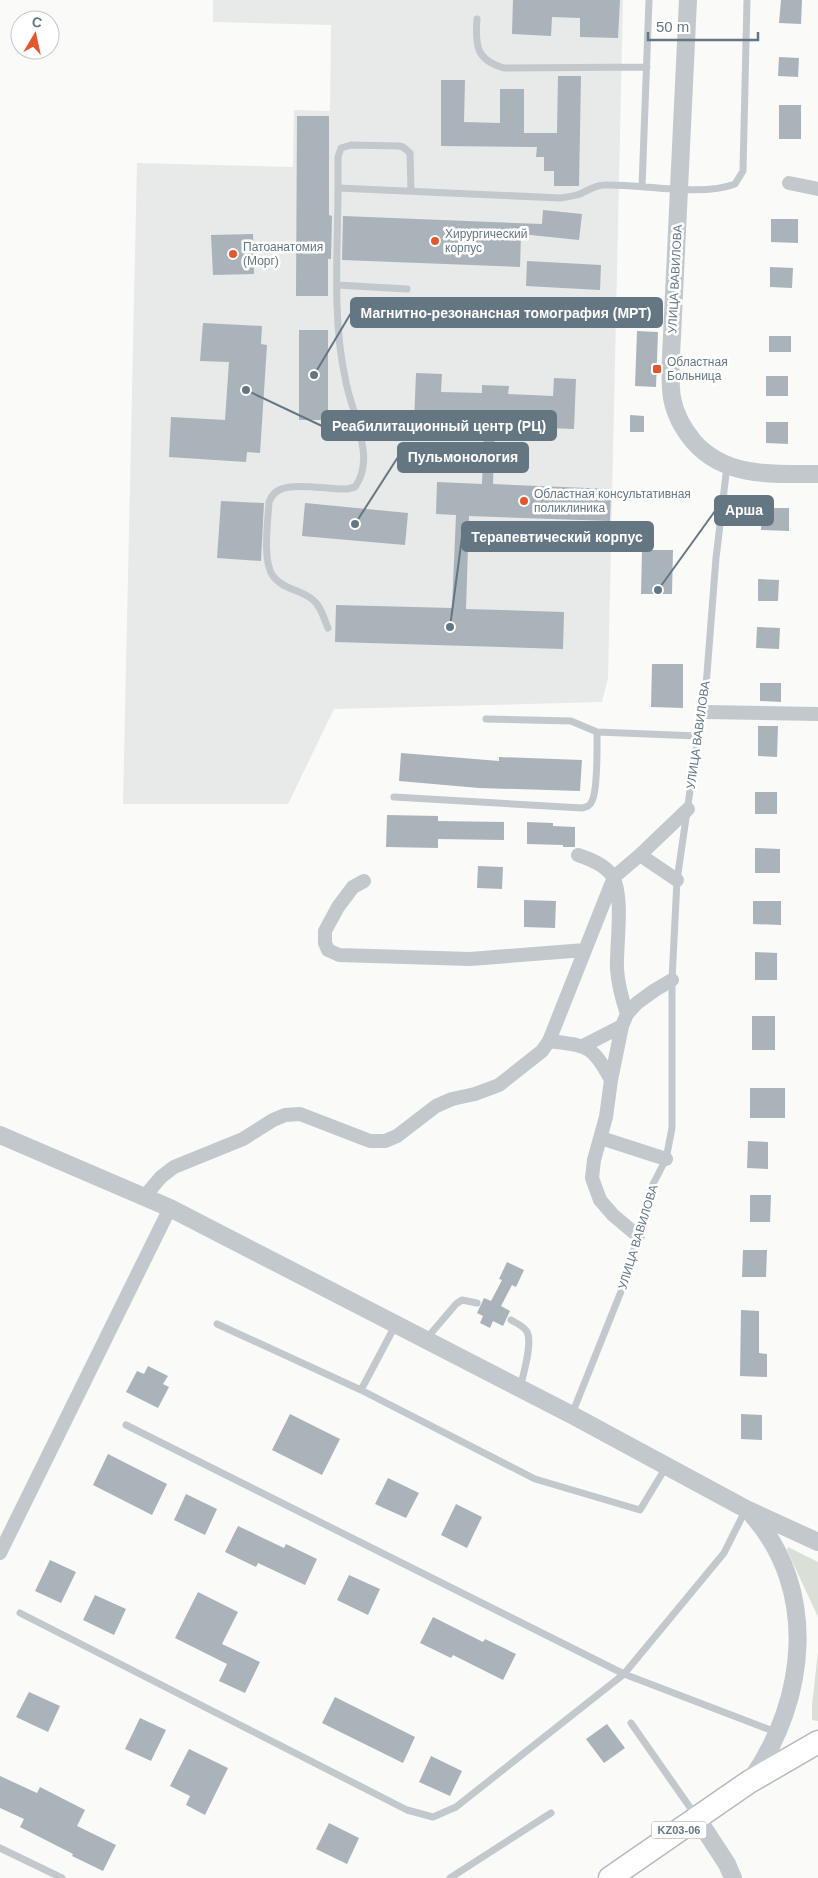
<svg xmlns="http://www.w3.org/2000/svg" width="818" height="1878" font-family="Arial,sans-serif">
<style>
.built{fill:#e8e9e9}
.green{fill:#dadfd7}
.building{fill:#aab3b9}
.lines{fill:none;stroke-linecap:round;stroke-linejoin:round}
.primary-casing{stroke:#b5babe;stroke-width:25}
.service{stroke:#c3c8cc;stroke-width:7}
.minor{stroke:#c3c8cc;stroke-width:14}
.tertiary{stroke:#c3c8cc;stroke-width:18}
.primary{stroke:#fff;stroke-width:22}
.poi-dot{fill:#e4572e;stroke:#fff;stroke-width:2}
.labels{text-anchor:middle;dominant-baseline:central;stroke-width:5;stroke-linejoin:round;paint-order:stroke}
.shield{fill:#fff;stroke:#939fa8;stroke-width:1}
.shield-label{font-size:11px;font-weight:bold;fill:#657683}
.poi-label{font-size:12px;fill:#657683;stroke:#fff;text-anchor:start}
.street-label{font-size:12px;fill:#657683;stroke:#fff}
.leader{fill:none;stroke:#657683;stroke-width:2}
.callout-dot{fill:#657683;stroke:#fff;stroke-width:2}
.callout{fill:#657683;stroke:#657683;stroke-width:2}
.callout-label{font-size:14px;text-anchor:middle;font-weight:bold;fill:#fff}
</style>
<rect width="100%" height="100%" fill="#fafaf8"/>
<path class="built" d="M 213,0 L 623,0 L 608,678 L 602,702 L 334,709 L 288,804 L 123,804 L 137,163 L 293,167 L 294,110 L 330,111 L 331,25 L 213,22 Z"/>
<path class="green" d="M 788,1547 L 818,1562 L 818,1617 L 787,1550 Z
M 818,1652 L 818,1721 L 812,1720 L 812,1705 Z"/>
<path class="building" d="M 513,0 L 620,0 L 618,38 L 580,37 L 580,18 L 552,17 L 551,36 L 512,34 Z
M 781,0 L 802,0 L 801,24 L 779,23 Z
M 779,57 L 799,58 L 798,77 L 778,76 Z
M 558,76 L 581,76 L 579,186 L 554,186 L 554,171 L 544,171 L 544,157 L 536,157 L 537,147 L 441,146 L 441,80 L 465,80 L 464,122 L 500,123 L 500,89 L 524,89 L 524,133 L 557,133 Z
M 779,105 L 801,105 L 801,139 L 779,139 Z
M 297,116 L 329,116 L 329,215 L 332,216 L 331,259 L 328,259 L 328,296 L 296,296 Z
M 543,210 L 582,214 L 579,240 L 521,234 L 520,267 L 342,260 L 343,216 L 542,224 Z
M 771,219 L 798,219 L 798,243 L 771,242 Z
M 253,234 L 254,274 L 213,275 L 211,235 Z
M 527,261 L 601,265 L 600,290 L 526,286 Z
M 770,267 L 793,268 L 792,288 L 770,287 Z
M 203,323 L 262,326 L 261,344 L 267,345 L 260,453 L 247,452 L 246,462 L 169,457 L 171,417 L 225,420 L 229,362 L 200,361 Z
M 299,330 L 328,330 L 328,420 L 299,420 Z
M 637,331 L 658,332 L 656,387 L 635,386 Z
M 769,336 L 791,336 L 791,352 L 769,352 Z
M 416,373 L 442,374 L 441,392 L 482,393 L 482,385 L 509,386 L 508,394 L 553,396 L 554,378 L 576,379 L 574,429 L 495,426 L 493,484 L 611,489 L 610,521 L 469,516 L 466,609 L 564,612 L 563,649 L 335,642 L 336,605 L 452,608 L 456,515 L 436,514 L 437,482 L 482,484 L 484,426 L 414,423 Z
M 766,376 L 788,376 L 788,396 L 766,396 Z
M 630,415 L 644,416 L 644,432 L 630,432 Z
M 766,422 L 788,422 L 788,444 L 766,443 Z
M 221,501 L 264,503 L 261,561 L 217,558 Z
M 305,503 L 408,513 L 405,545 L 302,536 Z
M 762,508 L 789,508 L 789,531 L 761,530 Z
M 642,550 L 673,550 L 672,594 L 641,594 Z
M 758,579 L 779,580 L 778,601 L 758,601 Z
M 757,627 L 780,628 L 779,649 L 756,648 Z
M 652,664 L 683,664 L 683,708 L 651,707 Z
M 760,683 L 781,683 L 781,702 L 760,701 Z
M 758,726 L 778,726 L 777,757 L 758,756 Z
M 401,753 L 499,761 L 499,757 L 582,760 L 580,791 L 479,788 L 399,781 Z
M 755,792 L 777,792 L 777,814 L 755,814 Z
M 387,815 L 438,816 L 438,821 L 504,822 L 504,840 L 438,839 L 438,848 L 386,847 Z
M 527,822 L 553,823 L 553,826 L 575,827 L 575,847 L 563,847 L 563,845 L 527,844 Z
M 755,848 L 780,849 L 780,873 L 755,873 Z
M 478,866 L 503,867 L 502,889 L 477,888 Z
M 524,900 L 556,901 L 555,928 L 524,927 Z
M 753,901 L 781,901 L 781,925 L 753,924 Z
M 755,952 L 777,953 L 777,980 L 755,980 Z
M 752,1016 L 775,1016 L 775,1050 L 752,1050 Z
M 750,1088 L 785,1088 L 785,1118 L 750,1118 Z
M 748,1141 L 768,1142 L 768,1169 L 747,1168 Z
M 750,1195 L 771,1195 L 770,1222 L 750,1222 Z
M 743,1250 L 767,1250 L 766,1277 L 742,1277 Z
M 507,1262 L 524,1270 L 516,1287 L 512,1285 L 501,1306 L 510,1311 L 503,1326 L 493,1321 L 490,1328 L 480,1323 L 483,1316 L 477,1313 L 484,1298 L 491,1301 L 502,1280 L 499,1279 Z
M 741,1310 L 759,1311 L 759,1353 L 767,1354 L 767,1377 L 740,1376 Z
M 148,1366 L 168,1376 L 163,1384 L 169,1387 L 158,1408 L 126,1392 L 137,1371 L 144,1374 Z
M 290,1414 L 340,1439 L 322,1475 L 272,1450 Z
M 741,1414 L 762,1415 L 762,1440 L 741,1439 Z
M 108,1454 L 167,1484 L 152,1515 L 93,1485 Z
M 388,1478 L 419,1493 L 406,1518 L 375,1504 Z
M 186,1494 L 217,1509 L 205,1535 L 174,1520 Z
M 456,1504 L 482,1517 L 467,1548 L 441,1535 Z
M 238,1526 L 284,1548 L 286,1544 L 317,1559 L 305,1585 L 258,1563 L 256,1567 L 225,1552 Z
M 50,1560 L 76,1572 L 61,1603 L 35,1591 Z
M 349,1575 L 380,1589 L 368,1615 L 337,1600 Z
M 198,1592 L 238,1612 L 222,1644 L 260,1662 L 245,1693 L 219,1681 L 227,1664 L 175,1638 Z
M 95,1595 L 126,1609 L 114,1635 L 83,1620 Z
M 433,1617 L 483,1642 L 485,1639 L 516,1654 L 503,1680 L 453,1655 L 451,1658 L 420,1643 Z
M 29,1692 L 60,1706 L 48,1732 L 16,1717 Z
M 335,1697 L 415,1737 L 403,1763 L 322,1723 Z
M 140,1718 L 166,1730 L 151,1761 L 125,1749 Z
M 607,1724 L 625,1748 L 604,1763 L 586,1739 Z
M 189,1749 L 228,1768 L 205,1815 L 186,1805 L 190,1796 L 170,1786 Z
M 431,1756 L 462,1771 L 450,1796 L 419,1782 Z
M 0,1776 L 37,1793 L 40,1787 L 85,1810 L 77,1826 L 116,1845 L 103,1871 L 72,1856 L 73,1854 L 20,1827 L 24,1819 L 0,1808 Z
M 329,1823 L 359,1838 L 347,1864 L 316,1849 Z"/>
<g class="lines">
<g class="primary-casing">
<path id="primary" d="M 610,1878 L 749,1782 L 818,1742"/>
</g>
<path class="service" d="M 477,19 C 475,45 476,60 504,68 L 647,67
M 642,187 L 649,0
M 338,188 L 338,157 L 341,148 L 351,145 L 399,146 L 403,147 L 410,153 L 411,191
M 337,285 L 407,289
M 328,628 C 324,619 321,606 313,600 C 302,590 282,589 273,576 C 262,561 268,521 269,502 C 271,497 273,493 279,490 C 295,482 329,490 347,489 L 355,487 C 371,465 361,437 355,414 C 351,402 347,390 345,377 C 332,318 338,248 338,188 L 561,198 C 567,197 574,196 580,194 C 589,190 595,185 605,185 C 642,184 701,197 735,184 L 743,171 L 747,0
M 486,719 L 571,721 L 597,732 L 698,736
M 394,797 L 582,808 C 587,807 590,806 592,801 C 598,789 597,747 597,732
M 511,1320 C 516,1323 524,1326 527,1332 C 533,1343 523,1375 520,1388
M 217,1324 L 361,1390 L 535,1479 L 640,1510 L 666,1467
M 427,1338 L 456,1304 L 462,1300 L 477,1303
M 361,1390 L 396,1324
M 572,1414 L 626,1279 L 650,1190 L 666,1159 L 672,1128 L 672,980 L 677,880 L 698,736 L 704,712 L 716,558 L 727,466
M 126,1425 L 624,1674 L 776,1732
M 20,1613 L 407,1810 L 433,1817 L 456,1807 L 624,1674 L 724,1553 L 746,1509
M 631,1723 L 696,1816
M 0,1848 L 62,1878
M 450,1878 L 551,1813"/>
<path class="minor" d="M 789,183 L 818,189
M 704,712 L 818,714
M 578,855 C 590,859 606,865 613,877 C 624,897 616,946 617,969 C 618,985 622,999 627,1014
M 640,855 L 677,880
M 364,881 L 353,887 L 338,907 L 325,931 L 325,943 L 328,950 L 339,955 L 470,959 L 585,950
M 549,1041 C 587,1046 592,1044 611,1080
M 583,1046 L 622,1026
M 601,1138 L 666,1159
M 144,1197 L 161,1177 L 174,1167 L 243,1139 L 273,1120 L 285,1115 L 300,1114 L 370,1141 L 385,1141 L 397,1136 L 436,1106 L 452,1099 L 475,1094 L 499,1085 L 542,1051 L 549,1041 L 614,877 L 640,855 L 688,809
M 638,1236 L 613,1215 L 600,1200 L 592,1178 L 594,1160 L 606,1117 L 611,1080 L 622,1026 L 627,1014 L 637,1003 L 655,990 L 672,980
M 0,1553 L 170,1208"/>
<path class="tertiary" d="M 688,0 L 672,336 C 671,356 669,378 672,398 C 675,414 683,429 694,442 C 726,478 773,474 818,474
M 0,1135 L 170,1208 L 572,1415 L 746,1509 L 818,1542
M 752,1778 C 807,1699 818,1590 753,1516
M 697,1818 L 727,1864 L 733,1878"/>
<use href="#primary" class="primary"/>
</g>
<g class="poi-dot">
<circle cx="435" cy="241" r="5"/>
<circle cx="233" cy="254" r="5"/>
<rect x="652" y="364" width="10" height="10" rx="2.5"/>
<circle cx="524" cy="501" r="5"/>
</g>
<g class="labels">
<rect class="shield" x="651.5" y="1821.5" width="55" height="17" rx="4"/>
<g class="shield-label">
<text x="679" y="1830">KZ03-06</text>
</g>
<g class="poi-label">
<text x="445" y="234">Хирургический<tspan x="445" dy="14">корпус</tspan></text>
<text x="243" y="247">Патоанатомия<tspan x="243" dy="14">(Морг)</tspan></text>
<text x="667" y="362">Областная<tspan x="667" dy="14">Больница</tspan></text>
<text x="534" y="494">Областная консультативная<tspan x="534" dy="14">поликлиника</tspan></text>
</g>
<g class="street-label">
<text transform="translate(675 279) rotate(-87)">УЛИЦА ВАВИЛОВА</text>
<text transform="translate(698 735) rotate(-82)">УЛИЦА ВАВИЛОВА</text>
<text transform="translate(638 1237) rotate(-73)">УЛИЦА ВАВИЛОВА</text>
</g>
</g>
<path class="leader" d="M314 375L351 313M246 390L322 426M355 524L398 457M658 590L715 511M450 627L462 537"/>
<g class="callout-dot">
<circle cx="314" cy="375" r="5"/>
<circle cx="246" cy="390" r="5"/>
<circle cx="355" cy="524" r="5"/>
<circle cx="658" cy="590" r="5"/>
<circle cx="450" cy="627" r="5"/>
</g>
<g class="callout">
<rect x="351" y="298" width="311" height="29" rx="5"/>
<rect x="322" y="411" width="234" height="29" rx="5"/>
<rect x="398" y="443" width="130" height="29" rx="5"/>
<rect x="715" y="496" width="58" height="29" rx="5"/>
<rect x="462" y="522" width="191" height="29" rx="5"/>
</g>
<g class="callout-label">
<text x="506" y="318">Магнитно-резонансная томография (МРТ)</text>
<text x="439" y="431">Реабилитационный центр (РЦ)</text>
<text x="463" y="462">Пульмонология</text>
<text x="744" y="515">Арша</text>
<text x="557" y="542">Терапевтический корпус</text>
</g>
<g transform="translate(35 35) rotate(9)"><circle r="24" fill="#ffffff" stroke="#c1c8cd"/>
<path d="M0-4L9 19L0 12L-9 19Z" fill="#e4572e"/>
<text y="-8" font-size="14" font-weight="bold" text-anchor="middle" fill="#657683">С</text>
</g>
<path d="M648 32v8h110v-8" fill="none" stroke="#657683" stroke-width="2.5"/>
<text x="656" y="32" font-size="15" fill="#657683" stroke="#ffffff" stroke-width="4" paint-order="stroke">50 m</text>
</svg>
